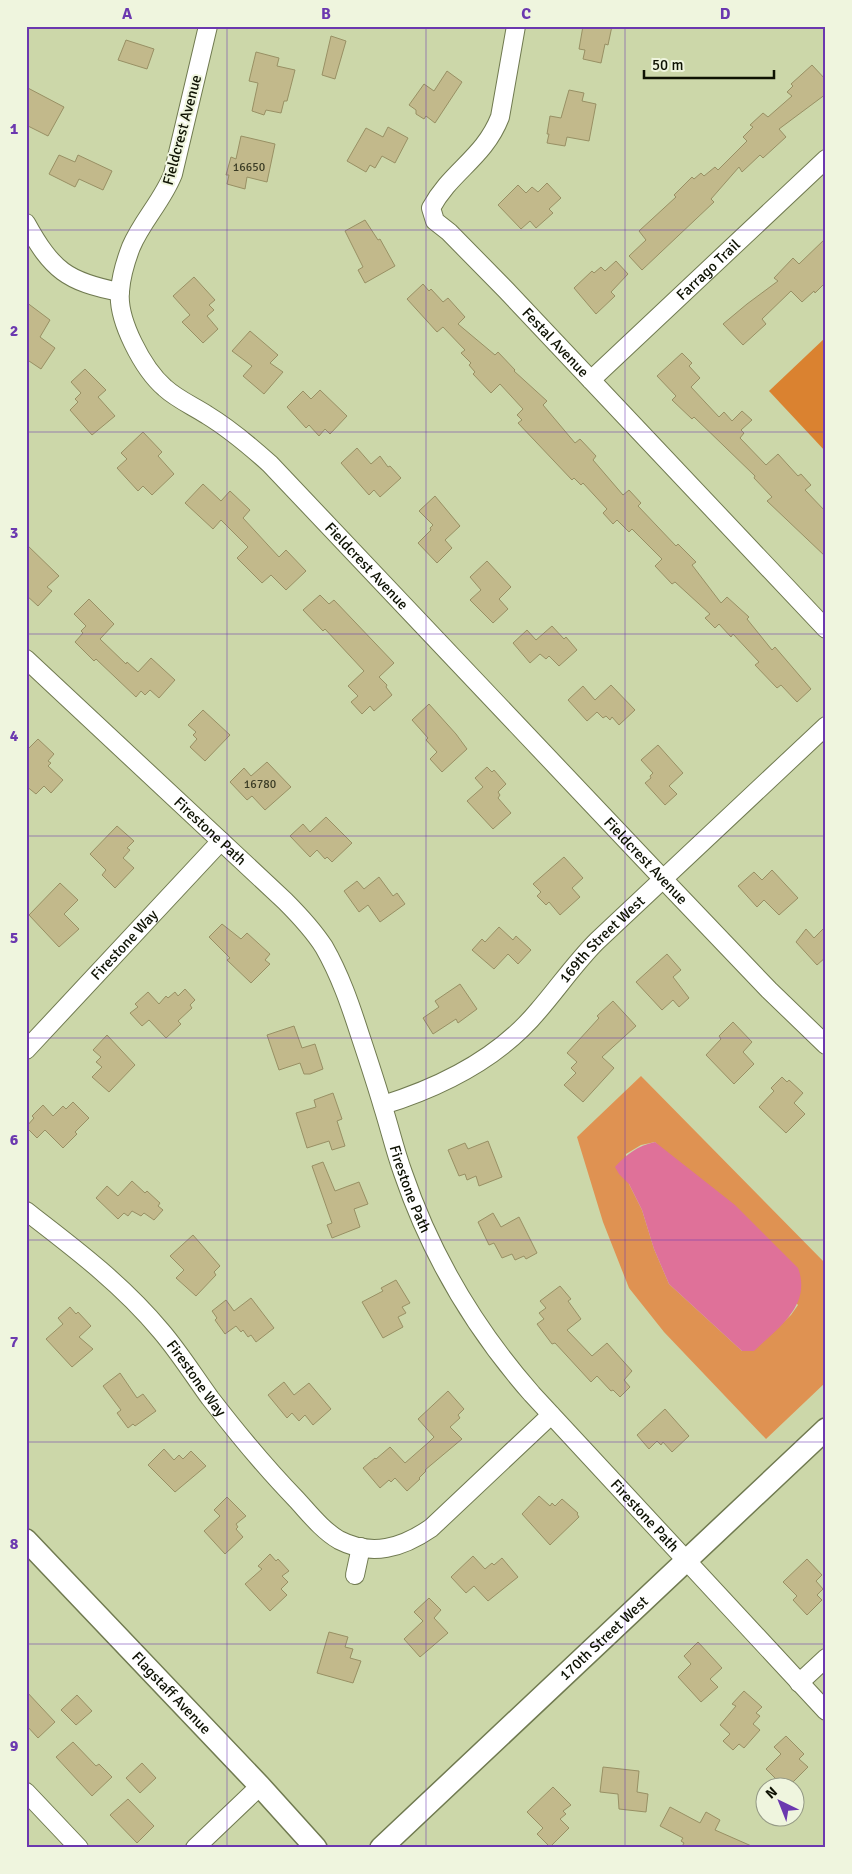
<svg xmlns="http://www.w3.org/2000/svg" width="852" height="1874" font-family="Signika,sans-serif">
<style>
.green{fill:#df9252;fill-rule:evenodd}
.forest{fill:#da8230}
.water{fill:#df7199}
.building{fill:#c2b98b;stroke:#989064}
.lines{fill:none;stroke-linecap:round;stroke-linejoin:round}
.minor-casing{stroke:#707a50;stroke-width:20}
.tertiary-casing{stroke:#707a50;stroke-width:24}
.minor{stroke:#fff;stroke-width:18}
.tertiary{stroke:#fff;stroke-width:21}
.grid{fill:none;stroke:#6b38af;stroke-width:1;stroke-opacity:0.55}
.labels{text-anchor:middle;dominant-baseline:central;stroke-width:4;stroke-linejoin:round;paint-order:stroke}
.number-label{font-size:12px;fill:#3b3c25}
.street-label{font-size:15px;fill:#0e1203;stroke:#eff5de}
.neatline{fill:none;stroke:#6b38af;stroke-width:2}
.grid-label{font-size:16px;text-anchor:middle;font-weight:bold;fill:#6b38af}
</style>
<rect width="100%" height="100%" fill="#ccd7a9"/>
<path class="green" d="M 641,1076 L 826,1264 L 826,1382 L 766,1439 L 664,1332 L 629,1288 L 603,1222 L 577,1137 ZM 655,1142 L 798,1305 L 791,1315 L 754,1350 L 742,1351 L 669,1284 L 654,1249 L 642,1210 L 629,1184 L 626,1154 L 641,1145 Z"/>
<path class="forest" d="M 826,337 L 826,452 L 769,391 Z"/>
<path class="water" d="M 655,1142 L 735,1205 L 798,1268 C 812,1305 778,1328 754,1351 L 742,1351 L 669,1284 L 654,1249 L 642,1210 L 629,1184 L 619,1174 L 615,1167 C 627,1154 637,1146 655,1142 Z"/>
<path class="building" d="M 583,26 L 612,26 L 608,45 L 605,44 L 601,63 L 583,59 L 585,50 L 579,49 Z
M 331,36 L 346,41 L 335,79 L 322,75 Z
M 126,40 L 154,49 L 147,69 L 118,60 Z
M 256,52 L 279,58 L 277,66 L 295,70 L 287,101 L 284,101 L 281,113 L 266,110 L 264,115 L 252,111 L 258,83 L 249,81 Z
M 812,65 L 826,80 L 826,94 L 779,129 L 786,137 L 763,158 L 760,155 L 742,172 L 739,167 L 711,199 L 714,202 L 642,270 L 629,256 L 646,240 L 639,231 L 676,197 L 674,195 L 692,177 L 694,179 L 701,173 L 704,176 L 715,167 L 718,170 L 747,141 L 743,137 L 753,127 L 750,125 L 763,113 L 768,117 L 792,96 L 787,92 L 793,86 L 791,84 Z
M 447,71 L 462,82 L 435,123 L 426,116 L 424,119 L 416,114 L 416,110 L 409,105 L 424,84 L 434,91 Z
M 26,87 L 64,107 L 48,136 L 26,125 Z
M 569,90 L 584,93 L 582,101 L 596,104 L 589,141 L 567,137 L 565,146 L 547,143 L 549,134 L 547,134 L 550,116 L 561,118 Z
M 388,127 L 408,138 L 395,163 L 382,156 L 375,168 L 370,165 L 366,172 L 347,161 L 366,128 L 383,137 Z
M 241,136 L 275,144 L 267,182 L 247,177 L 245,189 L 227,184 L 229,175 L 226,175 L 231,157 L 236,159 Z
M 59,155 L 75,162 L 78,155 L 112,171 L 103,190 L 79,179 L 75,187 L 49,174 Z
M 547,183 L 561,198 L 549,209 L 553,213 L 536,228 L 530,221 L 521,229 L 498,205 L 518,185 L 526,193 L 532,187 L 538,192 Z
M 365,220 L 378,240 L 380,239 L 395,266 L 365,283 L 358,270 L 363,267 L 345,231 Z
M 826,238 L 826,282 L 815,293 L 814,291 L 802,302 L 791,291 L 762,319 L 766,324 L 743,345 L 723,324 L 747,304 L 778,281 L 774,278 L 793,258 L 799,264 Z
M 616,261 L 628,274 L 611,292 L 615,296 L 596,314 L 574,288 L 592,271 L 594,273 L 601,267 L 605,271 Z
M 194,277 L 215,300 L 209,305 L 214,310 L 207,316 L 218,329 L 203,343 L 182,322 L 190,315 L 173,296 Z
M 423,284 L 429,291 L 431,289 L 443,302 L 448,298 L 465,317 L 458,324 L 495,355 L 498,352 L 515,370 L 514,371 L 547,401 L 543,405 L 575,443 L 580,439 L 596,456 L 593,460 L 623,495 L 629,490 L 641,503 L 638,506 L 676,546 L 678,544 L 696,562 L 692,565 L 721,603 L 727,597 L 749,617 L 747,619 L 772,650 L 775,647 L 811,689 L 797,702 L 781,685 L 777,688 L 755,665 L 759,662 L 733,634 L 731,637 L 719,624 L 715,628 L 705,618 L 710,614 L 675,582 L 672,584 L 655,566 L 662,559 L 632,529 L 629,532 L 617,520 L 613,524 L 603,513 L 607,509 L 583,483 L 581,485 L 574,478 L 572,480 L 518,423 L 522,420 L 517,415 L 523,409 L 500,384 L 491,393 L 473,374 L 475,372 L 469,365 L 471,363 L 461,353 L 465,350 L 443,327 L 437,332 L 407,299 Z
M 26,302 L 50,320 L 40,337 L 55,348 L 41,369 L 26,359 Z
M 250,331 L 278,355 L 270,363 L 283,372 L 264,394 L 243,376 L 252,366 L 232,351 Z
M 682,353 L 692,363 L 689,366 L 700,378 L 691,387 L 719,417 L 724,412 L 732,421 L 742,411 L 752,420 L 741,430 L 744,433 L 740,438 L 766,465 L 778,454 L 798,476 L 801,474 L 811,485 L 805,490 L 826,512 L 826,557 L 767,501 L 772,497 L 754,478 L 755,476 L 694,417 L 692,419 L 672,400 L 676,396 L 657,376 Z
M 85,369 L 106,390 L 98,397 L 115,416 L 92,435 L 70,410 L 78,402 L 75,399 L 81,393 L 71,382 Z
M 320,390 L 347,416 L 330,434 L 325,429 L 319,436 L 309,425 L 306,428 L 287,407 L 303,391 L 311,399 Z
M 143,432 L 162,452 L 158,456 L 174,474 L 152,495 L 143,486 L 138,491 L 117,468 L 127,459 L 121,453 Z
M 357,448 L 371,464 L 380,456 L 388,467 L 390,466 L 401,478 L 380,497 L 374,490 L 369,495 L 341,463 Z
M 203,484 L 221,501 L 230,491 L 250,510 L 243,518 L 279,557 L 286,550 L 306,571 L 286,590 L 271,575 L 262,583 L 237,558 L 248,547 L 221,520 L 213,529 L 185,503 Z
M 435,496 L 460,526 L 445,540 L 452,548 L 437,563 L 418,543 L 431,530 L 430,528 L 433,525 L 419,511 Z
M 26,544 L 59,576 L 47,587 L 52,591 L 38,606 L 26,595 Z
M 487,561 L 511,587 L 499,599 L 508,609 L 493,623 L 470,600 L 481,590 L 470,577 Z
M 320,595 L 329,604 L 334,600 L 394,663 L 379,677 L 387,685 L 386,687 L 392,695 L 374,711 L 370,706 L 362,714 L 351,702 L 358,696 L 348,686 L 364,671 L 325,629 L 323,631 L 303,610 Z
M 89,599 L 114,624 L 100,639 L 126,664 L 127,662 L 138,672 L 151,658 L 175,680 L 159,698 L 150,690 L 145,695 L 141,691 L 136,697 L 96,659 L 94,661 L 75,642 L 83,633 L 81,631 L 86,626 L 74,614 Z
M 552,626 L 564,639 L 566,637 L 577,650 L 559,666 L 549,656 L 546,659 L 540,654 L 530,663 L 513,643 L 527,630 L 536,640 Z
M 611,685 L 635,710 L 619,725 L 612,717 L 610,720 L 606,716 L 603,718 L 597,712 L 587,721 L 568,700 L 583,686 L 595,700 Z
M 429,704 L 456,734 L 467,749 L 442,772 L 430,759 L 437,752 L 426,740 L 428,738 L 412,720 Z
M 203,710 L 230,735 L 205,761 L 190,747 L 197,739 L 193,735 L 196,732 L 188,725 Z
M 38,739 L 54,754 L 48,761 L 51,763 L 48,766 L 63,780 L 51,793 L 44,786 L 36,794 L 26,786 L 26,751 Z
M 658,745 L 683,773 L 669,786 L 677,794 L 665,805 L 645,783 L 651,778 L 650,776 L 653,773 L 641,760 Z
M 267,762 L 291,787 L 265,810 L 252,796 L 247,800 L 230,782 L 244,768 L 251,776 Z
M 487,767 L 492,772 L 494,770 L 506,784 L 498,792 L 500,795 L 498,798 L 511,813 L 493,829 L 467,801 L 483,787 L 475,778 Z
M 326,817 L 352,843 L 332,862 L 327,857 L 325,859 L 317,850 L 310,857 L 290,836 L 303,824 L 310,832 Z
M 117,826 L 134,841 L 127,848 L 130,850 L 123,858 L 134,868 L 115,888 L 102,875 L 106,870 L 90,854 Z
M 564,857 L 583,878 L 572,888 L 580,897 L 560,915 L 549,902 L 546,905 L 537,896 L 541,892 L 533,884 Z
M 772,870 L 798,898 L 779,915 L 764,900 L 757,907 L 738,886 L 754,872 L 762,880 Z
M 379,877 L 393,896 L 397,893 L 405,904 L 380,922 L 368,905 L 359,912 L 344,891 L 357,881 L 364,889 Z
M 60,883 L 78,900 L 64,914 L 79,929 L 59,947 L 29,915 Z
M 222,924 L 241,939 L 247,933 L 270,954 L 265,960 L 270,964 L 251,983 L 227,960 L 230,958 L 209,937 Z
M 826,926 L 826,957 L 817,965 L 796,942 L 806,929 L 814,938 Z
M 499,927 L 513,940 L 516,936 L 531,950 L 518,964 L 508,954 L 494,969 L 472,950 L 482,939 L 485,942 Z
M 667,954 L 681,970 L 673,977 L 689,998 L 679,1007 L 673,1000 L 662,1010 L 636,982 Z
M 460,984 L 477,1009 L 458,1023 L 456,1019 L 433,1034 L 423,1018 L 439,1007 L 435,1001 Z
M 185,989 L 195,1000 L 190,1005 L 192,1008 L 178,1021 L 181,1024 L 166,1038 L 149,1020 L 142,1026 L 130,1013 L 138,1007 L 135,1004 L 148,992 L 159,1004 L 166,996 L 168,998 L 175,992 L 178,996 Z
M 613,1001 L 636,1026 L 602,1057 L 614,1068 L 583,1102 L 564,1085 L 576,1073 L 571,1068 L 577,1062 L 567,1053 L 599,1018 L 597,1016 Z
M 733,1022 L 752,1042 L 743,1052 L 754,1064 L 734,1084 L 706,1055 L 721,1039 L 719,1036 Z
M 294,1026 L 302,1048 L 315,1044 L 323,1069 L 310,1074 L 304,1074 L 300,1063 L 279,1070 L 267,1035 Z
M 107,1035 L 135,1065 L 109,1092 L 92,1077 L 102,1067 L 96,1062 L 101,1057 L 93,1050 Z
M 782,1077 L 787,1082 L 789,1080 L 803,1093 L 794,1103 L 805,1114 L 786,1133 L 759,1107 L 774,1091 L 771,1088 Z
M 333,1093 L 342,1119 L 337,1121 L 345,1146 L 332,1150 L 329,1141 L 307,1148 L 296,1113 L 316,1107 L 314,1100 Z
M 73,1102 L 89,1118 L 75,1132 L 77,1134 L 63,1148 L 45,1130 L 37,1138 L 26,1127 L 34,1118 L 32,1116 L 43,1105 L 53,1116 L 63,1106 L 66,1109 Z
M 488,1141 L 502,1177 L 479,1186 L 476,1176 L 467,1180 L 465,1174 L 459,1176 L 448,1150 L 465,1143 L 468,1149 Z
M 323,1162 L 335,1191 L 359,1182 L 368,1204 L 354,1209 L 360,1227 L 332,1238 L 327,1225 L 332,1223 L 312,1166 Z
M 132,1181 L 145,1193 L 147,1191 L 160,1203 L 158,1206 L 163,1210 L 154,1220 L 144,1213 L 141,1216 L 132,1211 L 128,1216 L 124,1213 L 118,1219 L 96,1198 L 107,1186 L 118,1196 Z
M 493,1213 L 501,1227 L 519,1217 L 537,1253 L 526,1259 L 524,1256 L 515,1260 L 512,1254 L 502,1258 L 494,1243 L 489,1245 L 478,1222 Z
M 193,1235 L 220,1266 L 214,1272 L 216,1275 L 196,1296 L 176,1278 L 184,1270 L 170,1256 Z
M 396,1280 L 410,1303 L 402,1307 L 406,1313 L 398,1317 L 403,1327 L 383,1338 L 362,1302 L 383,1291 L 381,1288 Z
M 560,1286 L 571,1299 L 568,1301 L 581,1319 L 567,1330 L 592,1356 L 607,1343 L 632,1371 L 624,1380 L 630,1387 L 620,1397 L 613,1390 L 611,1391 L 597,1376 L 591,1382 L 555,1343 L 552,1344 L 537,1324 L 544,1319 L 539,1313 L 546,1308 L 540,1301 Z
M 251,1298 L 274,1328 L 256,1342 L 251,1335 L 248,1337 L 243,1330 L 241,1332 L 236,1326 L 225,1334 L 215,1320 L 217,1318 L 212,1311 L 226,1300 L 234,1311 Z
M 70,1307 L 76,1314 L 78,1312 L 91,1326 L 79,1337 L 93,1349 L 72,1367 L 46,1339 L 63,1324 L 58,1318 Z
M 120,1373 L 137,1398 L 143,1394 L 156,1411 L 135,1426 L 133,1424 L 128,1428 L 117,1413 L 121,1410 L 103,1386 Z
M 284,1382 L 294,1395 L 309,1383 L 331,1409 L 313,1425 L 305,1415 L 299,1421 L 292,1413 L 287,1418 L 268,1395 Z
M 448,1391 L 464,1409 L 458,1415 L 460,1418 L 450,1427 L 462,1439 L 425,1470 L 426,1471 L 419,1478 L 420,1479 L 407,1491 L 395,1478 L 391,1482 L 389,1480 L 380,1488 L 363,1468 L 375,1458 L 376,1459 L 390,1447 L 405,1463 L 429,1442 L 434,1437 L 418,1419 Z
M 665,1409 L 689,1436 L 672,1452 L 663,1442 L 661,1445 L 657,1441 L 649,1449 L 637,1435 Z
M 164,1449 L 174,1460 L 179,1455 L 183,1459 L 191,1451 L 206,1466 L 175,1492 L 148,1465 Z
M 539,1496 L 550,1506 L 552,1503 L 555,1506 L 562,1499 L 578,1513 L 577,1514 L 579,1517 L 550,1545 L 522,1514 Z
M 227,1497 L 246,1516 L 236,1524 L 238,1527 L 236,1529 L 243,1537 L 225,1554 L 204,1531 L 220,1516 L 214,1510 Z
M 270,1554 L 276,1561 L 278,1559 L 289,1571 L 282,1576 L 288,1582 L 281,1589 L 287,1595 L 270,1611 L 245,1584 L 262,1569 L 258,1566 Z
M 473,1556 L 485,1569 L 492,1563 L 494,1565 L 502,1558 L 518,1577 L 488,1601 L 474,1586 L 466,1593 L 451,1577 Z
M 807,1559 L 822,1575 L 816,1581 L 823,1589 L 817,1595 L 822,1600 L 807,1615 L 793,1600 L 797,1596 L 783,1582 Z
M 429,1598 L 441,1610 L 434,1618 L 448,1633 L 420,1657 L 404,1639 L 423,1621 L 414,1612 Z
M 329,1632 L 348,1637 L 345,1647 L 353,1649 L 350,1658 L 361,1661 L 353,1683 L 317,1673 Z
M 698,1642 L 722,1668 L 710,1679 L 718,1687 L 701,1702 L 678,1677 L 691,1664 L 684,1656 Z
M 26,1691 L 55,1722 L 38,1738 L 26,1725 Z
M 744,1691 L 762,1707 L 756,1713 L 760,1716 L 753,1724 L 760,1730 L 744,1748 L 739,1744 L 733,1750 L 723,1741 L 730,1734 L 720,1725 L 736,1706 L 732,1704 Z
M 77,1695 L 92,1711 L 76,1725 L 61,1710 Z
M 786,1736 L 804,1754 L 799,1759 L 808,1767 L 789,1786 L 783,1786 L 766,1769 L 781,1754 L 774,1747 Z
M 73,1742 L 96,1766 L 99,1764 L 112,1777 L 92,1796 L 56,1757 Z
M 142,1763 L 156,1778 L 140,1793 L 126,1778 Z
M 603,1767 L 639,1771 L 637,1792 L 648,1794 L 646,1812 L 619,1809 L 618,1794 L 600,1792 Z
M 553,1787 L 571,1805 L 563,1811 L 566,1814 L 560,1819 L 569,1828 L 550,1847 L 537,1834 L 543,1828 L 527,1812 Z
M 128,1799 L 154,1826 L 137,1843 L 110,1815 Z
M 670,1807 L 700,1823 L 706,1812 L 720,1820 L 715,1830 L 756,1848 L 681,1848 L 684,1843 L 681,1841 L 683,1838 L 660,1826 Z"/>
<g class="lines">
<g class="minor-casing">
<g id="minor">
<path id="s1" d="M 208,26 L 173,174 C 163,200 142,221 131,247 C 126,260 121,277 120,291 C 117,320 143,369 165,388 C 177,399 193,406 207,415 C 230,429 250,446 270,464 L 663,879 L 769,990 L 826,1045"/>
<path id="s2" d="M 516,26 L 500,117 C 484,158 451,171 431,208 L 435,221 L 449,232 L 506,290 L 826,629"/>
<path d="M 26,223 C 52,270 67,282 120,292"/>
<path id="s3" d="M 591,380 L 826,159"/>
<path id="s4" d="M 26,659 L 285,901 C 299,915 313,930 324,947 C 340,975 350,1004 360,1035 C 368,1059 376,1083 383,1107 C 390,1129 395,1151 403,1173 C 431,1255 474,1328 532,1394 L 826,1711"/>
<path id="s5" d="M 26,1050 L 221,841"/>
<path id="s6" d="M 383,1105 C 441,1087 498,1059 538,1011 C 558,988 575,963 597,941 L 826,726"/>
<path id="s7" d="M 26,1211 C 74,1248 122,1284 161,1331 C 179,1352 194,1376 210,1398 C 237,1433 265,1467 296,1499 C 309,1513 322,1530 339,1540 C 372,1557 402,1548 431,1528 L 551,1415"/>
<path d="M 355,1575 L 361,1547"/>
<path d="M 799,1683 L 826,1658"/>
<path d="M 26,1792 L 79,1848"/>
<path d="M 195,1848 L 260,1786"/>
</g>
</g>
<g class="tertiary-casing">
<g id="tertiary">
<path id="s8" d="M 26,1540 L 260,1786 L 316,1848"/>
<path id="s9" d="M 381,1848 L 826,1429"/>
</g>
</g>
<use href="#minor" class="minor"/>
<use href="#tertiary" class="tertiary"/>
</g>
<path class="grid" d="M 227,26 L 227,1848M 426,26 L 426,1848M 625,26 L 625,1848M 26,230 L 826,230M 26,432 L 826,432M 26,634 L 826,634M 26,836 L 826,836M 26,1038 L 826,1038M 26,1240 L 826,1240M 26,1442 L 826,1442M 26,1644 L 826,1644"/>
<g class="labels">
<g class="number-label">
<text x="249" y="167">16650</text>
<text x="260" y="784">16780</text>
</g>
<g class="street-label">
<text transform="translate(182 130) rotate(-75)">Fieldcrest Avenue</text>
<text stroke="none"><textPath href="#s3" startOffset="161">Farrago Trail</textPath></text>
<text stroke="none"><textPath href="#s2" startOffset="392">Festal Avenue</textPath></text>
<text stroke="none"><textPath href="#s1" startOffset="662">Fieldcrest Avenue</textPath></text>
<text stroke="none"><textPath href="#s4" startOffset="252">Firestone Path</textPath></text>
<text stroke="none"><textPath href="#s1" startOffset="1068">Fieldcrest Avenue</textPath></text>
<text stroke="none"><textPath href="#s6" startOffset="280">169th Street West</textPath></text>
<text stroke="none"><textPath href="#s5" startOffset="144">Firestone Way</textPath></text>
<text stroke="none"><textPath href="#s4" startOffset="672">Firestone Path</textPath></text>
<text stroke="none"><textPath href="#s7" startOffset="240">Firestone Way</textPath></text>
<text stroke="none"><textPath href="#s4" startOffset="1078">Firestone Path</textPath></text>
<text stroke="none"><textPath href="#s9" startOffset="306">170th Street West</textPath></text>
<text stroke="none"><textPath href="#s8" startOffset="211">Flagstaff Avenue</textPath></text>
</g>
</g>
<rect width="852" height="1874" fill="none" stroke="#eff5de" stroke-width="55"/>
<g transform="translate(780 1802) rotate(317)"><circle r="24" fill="#eff5de" stroke="#959a86"/>
<path d="M0-4L9 19L0 12L-9 19Z" fill="#6b38af"/>
<text y="-8" font-size="14" font-weight="bold" text-anchor="middle" fill="#0e1203">N</text>
</g>
<path d="M644 70v8h130v-8" fill="none" stroke="#0e1203" stroke-width="2.5"/>
<text x="652" y="70" font-size="15" fill="#0e1203" stroke="#eff5de" stroke-width="4" paint-order="stroke">50 m</text>
<rect x="28" y="28" width="796" height="1818" class="neatline"/>
<g class="grid-label">
<text x="127" y="19">A</text>
<text x="326" y="19">B</text>
<text x="526" y="19">C</text>
<text x="725" y="19">D</text>
<text x="14" y="134">1</text>
<text x="14" y="336">2</text>
<text x="14" y="538">3</text>
<text x="14" y="741">4</text>
<text x="14" y="943">5</text>
<text x="14" y="1145">6</text>
<text x="14" y="1347">7</text>
<text x="14" y="1549">8</text>
<text x="14" y="1751">9</text>
</g>
</svg>
